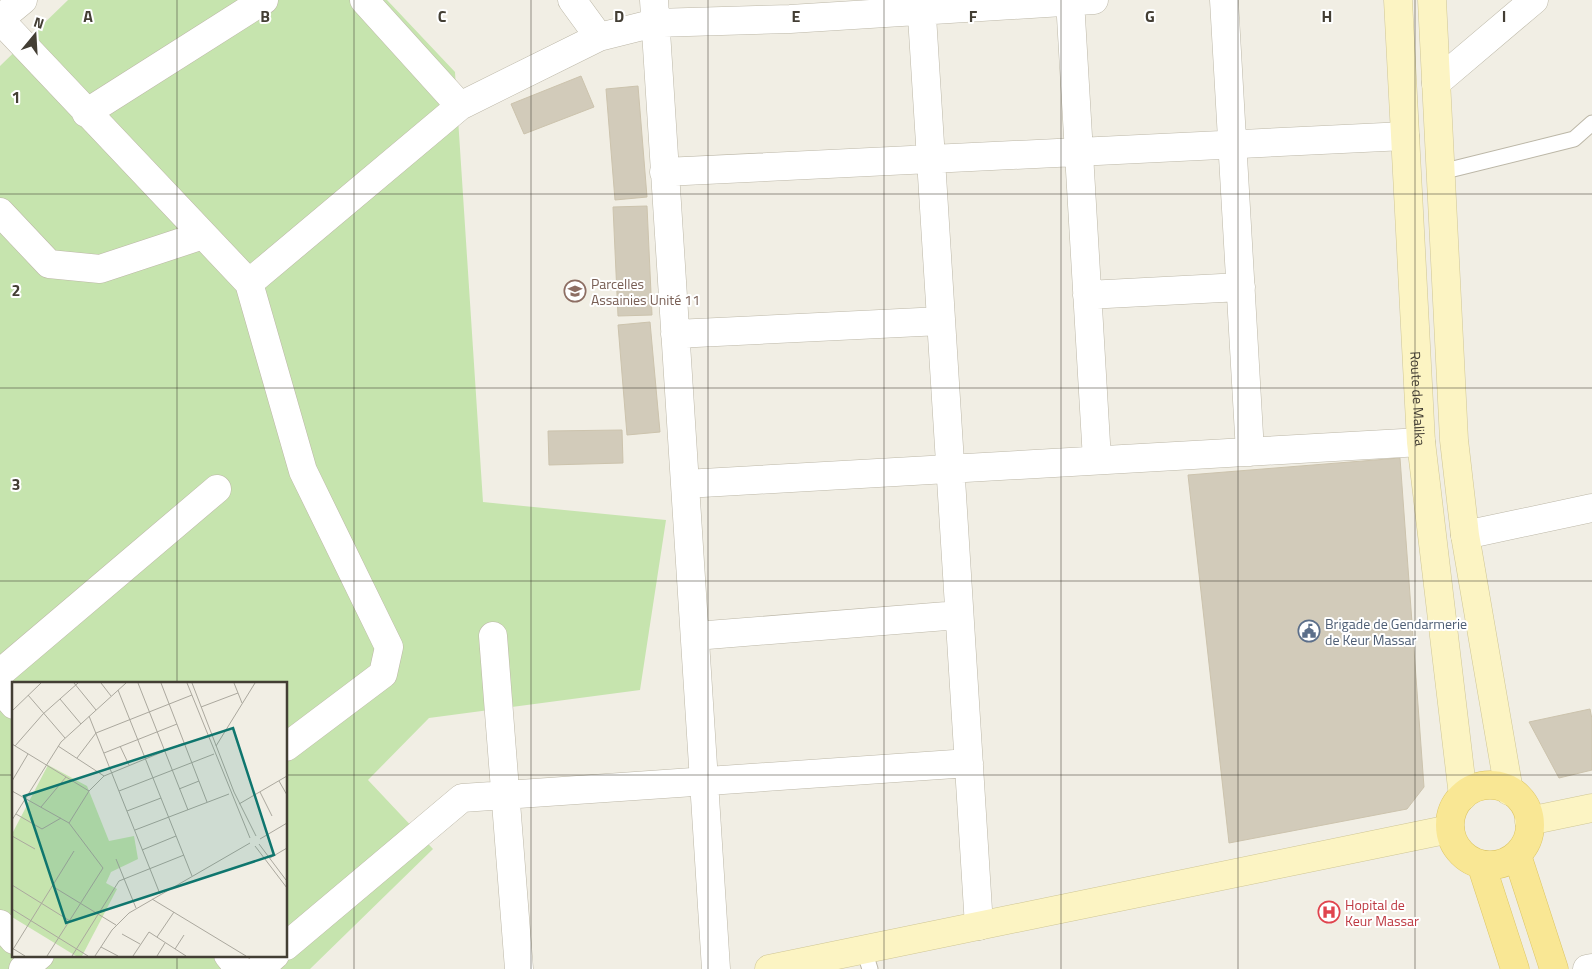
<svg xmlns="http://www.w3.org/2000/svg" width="1592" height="969" font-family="'Titillium Web',sans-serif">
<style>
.green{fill:#c6e4ae;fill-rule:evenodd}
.building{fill:#d2cbba;stroke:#ccc3ad}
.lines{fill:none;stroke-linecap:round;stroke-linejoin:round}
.lane-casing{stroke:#bcb7a7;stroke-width:17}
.street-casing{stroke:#bcb7a7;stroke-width:29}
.secondary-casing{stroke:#cfc695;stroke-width:29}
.primary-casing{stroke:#ddc665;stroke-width:29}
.lane{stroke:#fff;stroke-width:15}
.street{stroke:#fff;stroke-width:28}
.secondary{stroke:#fcf4c3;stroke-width:28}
.primary{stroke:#f9e794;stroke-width:28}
.grid{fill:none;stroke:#433e34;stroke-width:1;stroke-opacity:0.55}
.labels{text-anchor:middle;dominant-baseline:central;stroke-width:4;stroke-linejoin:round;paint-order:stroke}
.education-label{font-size:14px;fill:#785e54;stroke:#fff;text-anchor:start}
.street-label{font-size:14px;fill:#433e34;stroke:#fff}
.service-label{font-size:14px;fill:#4e5e75;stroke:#fff;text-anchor:start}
.health-label{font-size:14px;fill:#be3a42;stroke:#fff;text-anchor:start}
.inset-road{fill:none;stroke:#aba89e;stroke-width:1}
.view{fill:#0f766e;fill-opacity:0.15;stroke:#0f766e;stroke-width:2.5}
.inset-edge{fill:none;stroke:#433e34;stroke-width:2.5}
.grid-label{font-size:16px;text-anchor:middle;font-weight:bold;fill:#433e34;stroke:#fff;stroke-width:4;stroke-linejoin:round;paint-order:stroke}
</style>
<rect width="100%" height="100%" fill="#f1eee4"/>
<path class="green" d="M 68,0 L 387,0 L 455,72 L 483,502 L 666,520 L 640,690 L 429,718 L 368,780 L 433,849 L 310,969 L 0,969 L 0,66 ZM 14,683 L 286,683 L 286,955 L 14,955 Z"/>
<path class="building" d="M 581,76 L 594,107 L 524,134 L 511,104 Z
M 638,86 L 647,197 L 615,200 L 606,89 Z
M 647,206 L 652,315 L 618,316 L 613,207 Z
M 650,322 L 660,432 L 627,435 L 618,325 Z
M 622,430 L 623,463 L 549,465 L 548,431 Z
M 1400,458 L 1424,787 L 1407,809 L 1229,843 L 1188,475 Z
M 1590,709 L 1592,719 L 1592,770 L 1559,778 L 1529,722 Z"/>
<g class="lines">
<g class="lane-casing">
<path id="lane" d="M 1441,172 L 1574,139 L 1592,123
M 864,950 L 870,969"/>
</g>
<g class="street-casing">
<path id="street" d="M 364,0 L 460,106
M 572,0 L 599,37 L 655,23 L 790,19 L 1094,0
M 654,0 L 716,969
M 921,0 L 979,926
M 1070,0 L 1097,460
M 1224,0 L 1250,452
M 0,19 L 23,0
M 0,20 L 249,283 L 460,106 L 599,37
M 1436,83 L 1534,0
M 86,113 L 264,0
M 664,172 L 1405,136
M 0,212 L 49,264 L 100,269 L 203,235
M 249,283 L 303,471 L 389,647 L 383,674 L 286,747
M 1087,295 L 1241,287
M 675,334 L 941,321
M 685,484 L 1421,442
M 1465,535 L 1592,508
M 493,636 L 519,969
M 695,636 L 959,615
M 0,673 L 217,489
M 0,689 L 14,705
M 0,924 L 14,940
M 286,946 L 462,798 L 969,763
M 228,955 L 239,969
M 23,969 L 40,955
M 259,969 L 275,955
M 1587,969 L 1592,968"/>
</g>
<g class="secondary-casing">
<g id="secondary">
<path id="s1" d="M 1398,0 L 1421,442 L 1463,796"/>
<path d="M 1432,0 L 1454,440 L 1465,535 L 1509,791"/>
<path d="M 1529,821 L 1592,808"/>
<path d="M 769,969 L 1450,829"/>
</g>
</g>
<g class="primary-casing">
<path id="primary" d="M1450 825a40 40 0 1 1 80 0a40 40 0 1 1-80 0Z
M 1517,855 L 1554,969
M 1481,864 L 1515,969"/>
</g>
<use href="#lane" class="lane"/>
<use href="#street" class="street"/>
<use href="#secondary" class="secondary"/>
<use href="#primary" class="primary"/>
</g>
<path class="grid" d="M 177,0 L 177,683M 354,0 L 354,969M 531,0 L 531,969M 708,0 L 708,969M 884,0 L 884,969M 1061,0 L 1061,969M 1238,0 L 1238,969M 1415,0 L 1415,969M 0,194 L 1592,194M 0,388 L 1592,388M 0,581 L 1592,581M 0,775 L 14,775M 286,775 L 1592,775M 177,955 L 177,969"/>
<defs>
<g id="school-ring" transform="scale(1.125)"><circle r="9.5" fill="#fff" stroke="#8d6e63" stroke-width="1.5"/><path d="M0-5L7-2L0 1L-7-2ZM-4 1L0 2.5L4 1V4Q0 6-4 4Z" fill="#8d6e63"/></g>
<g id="civic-ring" transform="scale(1.125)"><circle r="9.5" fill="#fff" stroke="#5c6f8a" stroke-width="1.5"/><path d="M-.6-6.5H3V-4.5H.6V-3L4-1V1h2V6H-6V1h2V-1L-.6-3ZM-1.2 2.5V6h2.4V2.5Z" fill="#5c6f8a"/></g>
<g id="hospital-ring" transform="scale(1.125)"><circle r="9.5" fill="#fff" stroke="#e0444e" stroke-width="1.5"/><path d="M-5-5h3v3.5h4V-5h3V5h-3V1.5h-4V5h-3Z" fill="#e0444e"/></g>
</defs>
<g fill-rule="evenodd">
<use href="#school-ring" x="575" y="291"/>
<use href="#civic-ring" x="1309" y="631"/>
<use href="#hospital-ring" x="1329" y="912"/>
</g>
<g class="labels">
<g class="education-label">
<text x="591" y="283">Parcelles<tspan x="591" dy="16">Assainies Unité 11</tspan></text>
</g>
<g class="street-label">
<text stroke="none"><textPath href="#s1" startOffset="399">Route de Malika</textPath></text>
</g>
<g class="service-label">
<text x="1325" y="623">Brigade de Gendarmerie<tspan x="1325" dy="16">de Keur Massar</tspan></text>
</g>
<g class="health-label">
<text x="1345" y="904">Hopital de<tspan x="1345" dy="16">Keur Massar</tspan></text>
</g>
</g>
<g transform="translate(12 682)">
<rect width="275" height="275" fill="#f1eee4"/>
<path d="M 36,83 L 75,104 L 97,159 L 122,154 L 126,177 L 99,190 L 94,201 L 105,207 L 70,274 L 64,274 L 0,235 L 0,152 Z" fill="#c6e4ae"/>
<path class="inset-road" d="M 62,1 L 84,28M 89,1 L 99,14M 126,1 L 176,128M 149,1 L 195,120M 175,1 L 238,156M 180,1 L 222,110 L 244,154M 222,1 L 230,21M 106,8 L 180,194M 16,13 L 53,56M 48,17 L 69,42M 189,25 L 226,11M 0,29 L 29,1M 77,34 L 148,212M 0,62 L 77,109M 3,64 L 31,32 L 66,1M 46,64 L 92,94 L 172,61M 108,64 L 117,83M 204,64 L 243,1M 92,71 L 165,42M 65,76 L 84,51 L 180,13M 0,99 L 16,72M 267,99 L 275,113M 167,107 L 187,99M 0,109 L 57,141 L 77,109 L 92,94M 107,109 L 202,72M 248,110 L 260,134M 227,122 L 275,94M 29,125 L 54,95M 115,129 L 149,116M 4,132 L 30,147 L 49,136M 0,138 L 49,60 L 114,1M 123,148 L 217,112M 0,154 L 23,167M 248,157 L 275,141M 247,162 L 274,198M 243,164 L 275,206M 130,168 L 164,154M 258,176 L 275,166M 104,177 L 124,226M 0,203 L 58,239M 40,204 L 104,243M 140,217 L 234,274M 0,227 L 76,274M 110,252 L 128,262M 145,255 L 162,230M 89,265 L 106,274M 0,266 L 13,274M 163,267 L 172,253M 0,269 L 62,169M 35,274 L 91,186 L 57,141M 60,274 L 107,199 L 172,173M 83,274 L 100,248 L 117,231 L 238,161M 121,274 L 137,250 L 174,274M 145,274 L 153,261"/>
<path class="view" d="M 221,46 L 262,173 L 54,241 L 12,114 Z"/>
<rect width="275" height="275" class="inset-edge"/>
</g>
<g class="grid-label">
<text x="88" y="22">A</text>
<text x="265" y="22">B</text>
<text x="442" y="22">C</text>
<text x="619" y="22">D</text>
<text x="796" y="22">E</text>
<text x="973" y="22">F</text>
<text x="1150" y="22">G</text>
<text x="1327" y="22">H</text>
<text x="1504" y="22">I</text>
<text x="16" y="103">1</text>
<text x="16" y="296">2</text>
<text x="16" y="490">3</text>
</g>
<g transform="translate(35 35) rotate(18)" stroke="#ffffff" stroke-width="4" paint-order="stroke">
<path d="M0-4L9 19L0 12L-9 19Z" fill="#433e34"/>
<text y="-8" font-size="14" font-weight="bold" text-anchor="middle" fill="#433e34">N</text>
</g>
</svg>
